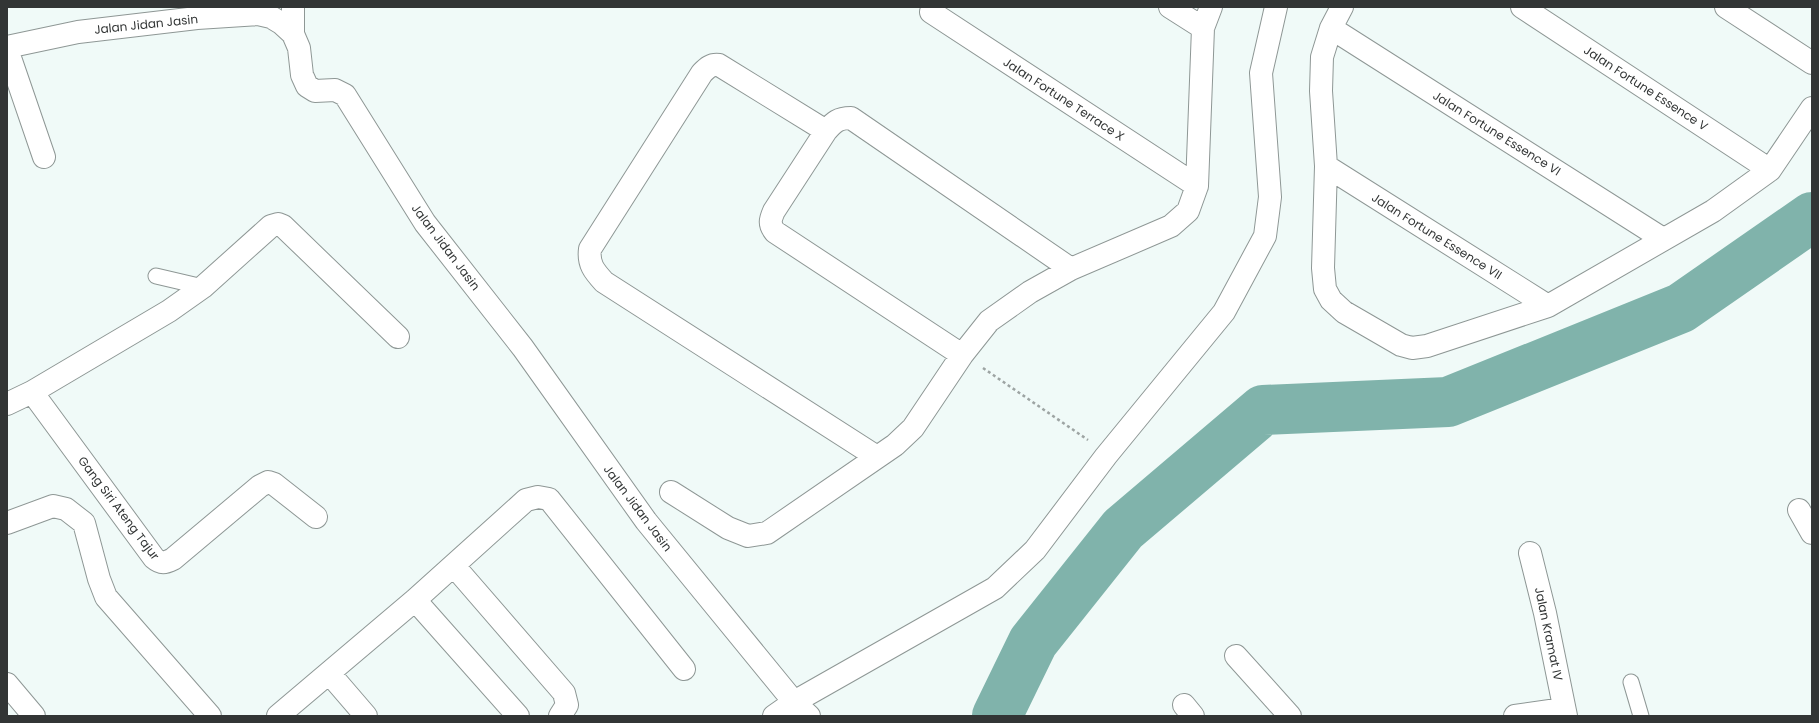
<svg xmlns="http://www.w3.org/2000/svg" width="1819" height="723" font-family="Poppins,sans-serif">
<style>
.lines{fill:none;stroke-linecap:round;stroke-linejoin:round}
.river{stroke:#80b3ab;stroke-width:50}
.lane-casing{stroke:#8e9795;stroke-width:17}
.street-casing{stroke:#8e9795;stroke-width:24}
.secondary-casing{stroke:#8e9795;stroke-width:24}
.path{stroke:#9da4a3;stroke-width:2.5;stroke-dasharray:3 3;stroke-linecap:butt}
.lane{stroke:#fff;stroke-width:15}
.street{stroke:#fff;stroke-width:22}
.secondary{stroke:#fff;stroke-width:22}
.labels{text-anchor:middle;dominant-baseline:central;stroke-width:3;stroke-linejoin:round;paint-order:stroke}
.street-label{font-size:12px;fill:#323535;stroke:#fff}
</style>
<rect width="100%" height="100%" fill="#f0faf8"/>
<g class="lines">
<path class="river" d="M 997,716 L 1033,642 L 1123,529 L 1263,410 L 1448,402 L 1681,308 L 1812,217"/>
<g class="lane-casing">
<path id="lane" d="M 156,276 L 203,287
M 1631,682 L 1641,716"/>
</g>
<g class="street-casing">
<path id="street" d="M 293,7 L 293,34
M 1170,7 L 1203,28
M 1342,7 L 1331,28 L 1322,57 L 1321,91 L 1326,166 L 1323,268 L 1325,289 L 1331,300 L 1344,312 L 1401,345 L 1412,348 L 1427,346 L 1548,306 L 1713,211 L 1770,170 L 1812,108
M 1522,7 L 1770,170
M 1726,7 L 1812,63
M 931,12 L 1197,186
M 1331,28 L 1663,239
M 7,47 L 78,32 L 197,18 L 258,14 L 271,17 L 281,23 L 293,34 L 299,48 L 302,75 L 307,86 L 315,91 L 335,90 L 345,95 L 425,223 L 523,348 L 646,521 L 794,702 L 809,716
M 7,49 L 44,157
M 826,131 L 719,65 C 711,64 707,68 702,73 L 590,249 C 588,264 594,271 604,282 L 877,457
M 1326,166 L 1548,306
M 962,355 L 775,232 C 769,224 770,220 774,211 L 826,131 C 834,122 838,118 851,118 L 1071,269
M 32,392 L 154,558 C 161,564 165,563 173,559 L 260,486 L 268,482 L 274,484 L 316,517
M 7,404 L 32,392 L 169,311 L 203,287 L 271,226 L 278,224 L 283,226 L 398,337
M 671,492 L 728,528 L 748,536 L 767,533 L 895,445 L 913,428 L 962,355 L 989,321 L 1030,292 L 1071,269 L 1171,226 L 1188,211 L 1197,186 L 1203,28 L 1211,7
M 1799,510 L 1812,533
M 7,523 L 53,506 L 66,509 L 84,523 L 99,579 L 106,597 L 210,716
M 1530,553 L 1545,613 L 1566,716
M 454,566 L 564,693 L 567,705 L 560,716
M 415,600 L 518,716
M 1236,656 L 1290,716
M 329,673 L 366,716
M 7,684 L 34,716
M 1184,705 L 1193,716
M 278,716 L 415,600 L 526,500 L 538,497 L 549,499 L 684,669
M 774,716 L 794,702
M 1515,716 L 1564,709"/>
</g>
<g class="secondary-casing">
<path id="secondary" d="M 794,702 L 995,588 L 1035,550 L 1106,456 L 1224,312 L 1265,236 L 1270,197 L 1261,73 L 1276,7"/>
</g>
<path class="path" d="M 983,368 L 1088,440"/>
<use href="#lane" class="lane"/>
<use href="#street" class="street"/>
<use href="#secondary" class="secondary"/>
</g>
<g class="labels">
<g class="street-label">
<text transform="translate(146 24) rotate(-6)">Jalan Jidan Jasin</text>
<text transform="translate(1646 88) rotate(33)">Jalan Fortune Essence V</text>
<text transform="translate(1064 99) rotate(33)">Jalan Fortune Terrace X</text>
<text transform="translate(1497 133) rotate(32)">Jalan Fortune Essence VI</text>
<text transform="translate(1437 236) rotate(32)">Jalan Fortune Essence VII</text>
<text transform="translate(446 247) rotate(53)">Jalan Jidan Jasin</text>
<text transform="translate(119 508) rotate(53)">Gang Siri Ateng Tajur</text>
<text transform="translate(638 508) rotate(53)">Jalan Jidan Jasin</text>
<text transform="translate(1549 634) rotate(78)">Jalan Kramat IV</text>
</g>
</g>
<rect width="1819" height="723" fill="none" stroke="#323535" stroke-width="16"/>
</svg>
